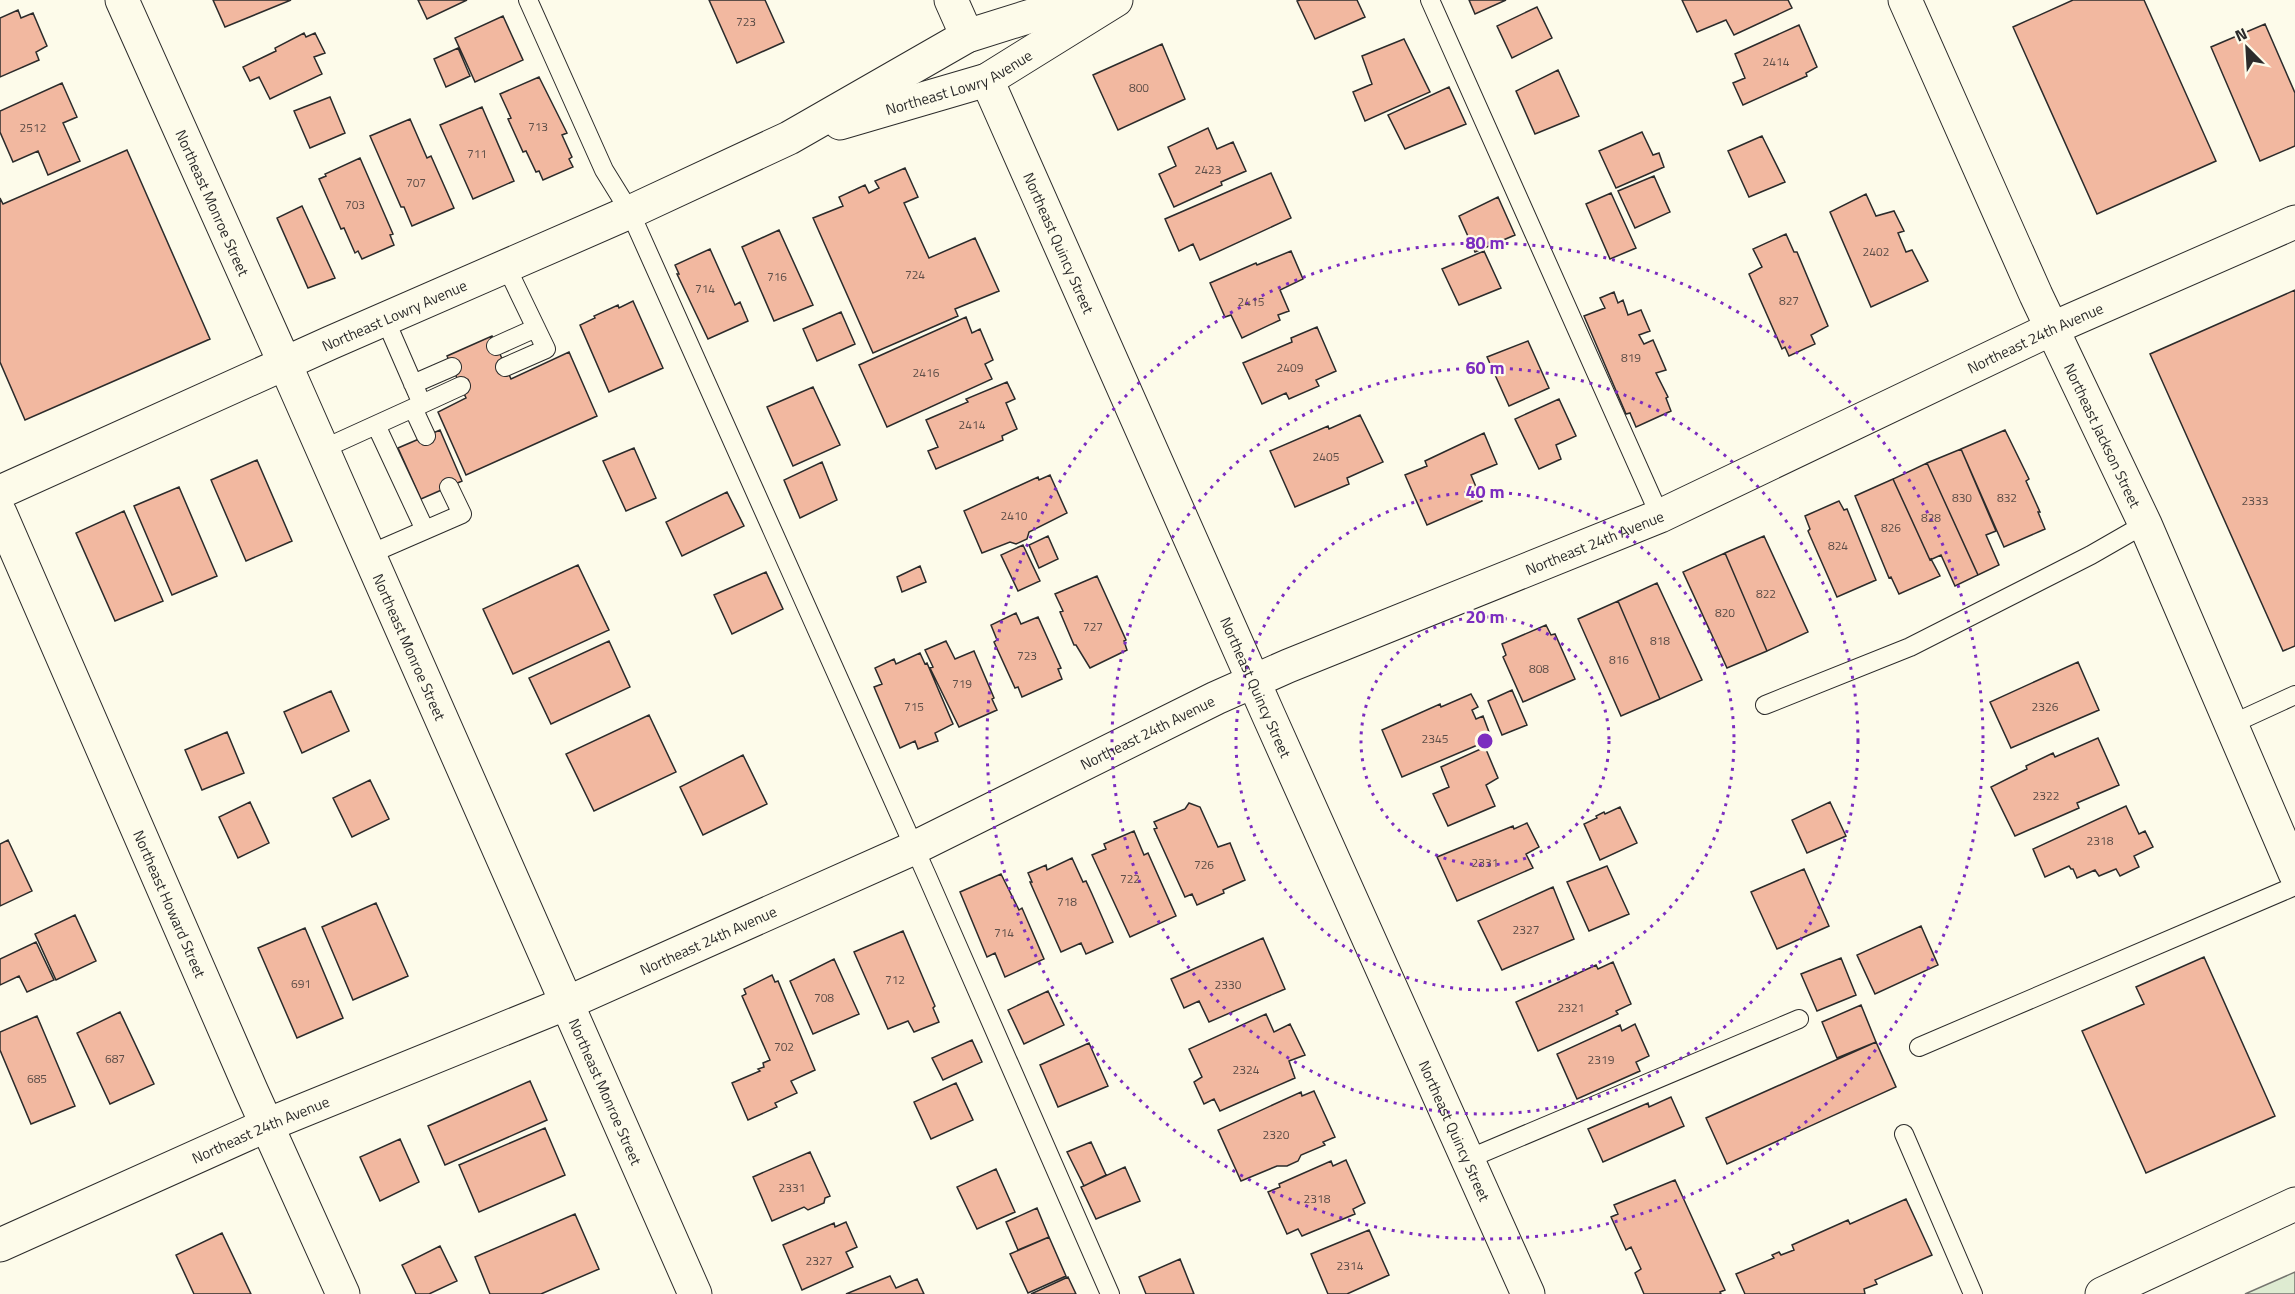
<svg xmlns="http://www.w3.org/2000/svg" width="2295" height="1294" font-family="'Titillium Web',sans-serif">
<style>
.green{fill:#deebd1;stroke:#74746e;stroke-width:1.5}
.building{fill:#f2b8a0;stroke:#2b2b2b;stroke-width:1.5}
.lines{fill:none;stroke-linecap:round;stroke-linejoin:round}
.service-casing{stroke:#2b2b2b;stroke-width:20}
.minor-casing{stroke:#2b2b2b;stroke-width:35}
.tertiary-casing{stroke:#2b2b2b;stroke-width:35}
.primary-casing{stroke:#2b2b2b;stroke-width:35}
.service{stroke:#fdfbea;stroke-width:18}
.minor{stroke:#fdfbea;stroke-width:33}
.tertiary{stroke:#fdfbea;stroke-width:33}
.primary{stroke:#fdfbea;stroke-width:33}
.ring{fill:none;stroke:#7b2cbf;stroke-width:3;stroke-dasharray:3 6}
.labels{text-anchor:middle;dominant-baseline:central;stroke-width:4.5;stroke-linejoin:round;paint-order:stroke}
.number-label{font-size:12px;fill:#5d4e48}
.street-label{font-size:15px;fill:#2b2b2b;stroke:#fdfbea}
.centre{fill:#7b2cbf;stroke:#fdfbea;stroke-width:3}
.ring-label{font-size:18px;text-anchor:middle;font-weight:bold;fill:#7b2cbf;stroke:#fdfbea;stroke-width:4.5;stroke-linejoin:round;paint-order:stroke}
</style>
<rect width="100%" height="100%" fill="#fdfbea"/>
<path class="green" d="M 2295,1272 L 2295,1294 L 2245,1294 Z"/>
<path class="building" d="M 213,0 L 291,0 L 225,27 Z
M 418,0 L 467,0 L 427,19 Z
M 709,0 L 765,0 L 784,42 L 737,63 Z
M 1300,0 L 1357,0 L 1365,17 L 1315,39 L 1297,1 Z
M 1469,0 L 1506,0 L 1475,14 Z
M 1682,0 L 1788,0 L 1792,8 L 1734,35 L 1726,20 L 1697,32 Z
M 2073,0 L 2144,0 L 2216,161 L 2097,214 L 2013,27 Z
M 1537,7 L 1552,38 L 1512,58 L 1497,26 Z
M 18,10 L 21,18 L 33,13 L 47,46 L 36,52 L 39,60 L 0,77 L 0,18 Z
M 503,16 L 523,60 L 475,82 L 455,38 Z
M 2265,24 L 2295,93 L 2295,146 L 2260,161 L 2211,47 Z
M 1799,25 L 1817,67 L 1806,73 L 1807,76 L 1743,105 L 1733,83 L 1745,78 L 1735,54 Z
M 304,33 L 306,37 L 315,33 L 325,53 L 314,57 L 322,74 L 270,99 L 259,77 L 250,81 L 243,67 L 276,51 L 275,48 Z
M 1404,39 L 1430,92 L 1365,121 L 1353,92 L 1372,84 L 1362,56 Z
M 1162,44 L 1185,99 L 1118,130 L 1093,75 Z
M 458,48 L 470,76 L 446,87 L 434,59 Z
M 1558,70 L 1579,116 L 1535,134 L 1516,91 Z
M 539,77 L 567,133 L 562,135 L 572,157 L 569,159 L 573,167 L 543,180 L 539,171 L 536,172 L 526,151 L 523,152 L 508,119 L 511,118 L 500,94 Z
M 62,83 L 77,117 L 63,123 L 80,161 L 48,175 L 38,151 L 13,162 L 0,132 L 0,111 Z
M 1449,87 L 1466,124 L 1405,149 L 1388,115 Z
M 330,97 L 345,133 L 310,148 L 294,111 Z
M 482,107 L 514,181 L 473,199 L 440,125 Z
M 410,119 L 427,158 L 431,156 L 454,208 L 412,226 L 404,207 L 401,207 L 370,136 Z
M 1208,128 L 1217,149 L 1233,142 L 1246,171 L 1221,182 L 1222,185 L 1174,207 L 1159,174 L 1176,166 L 1168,147 Z
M 1642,132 L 1653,155 L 1659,153 L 1664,167 L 1616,188 L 1599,151 Z
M 1762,136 L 1785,182 L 1749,197 L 1728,151 Z
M 127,150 L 210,339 L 25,420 L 0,362 L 0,198 L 3,204 Z
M 360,158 L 393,234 L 390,235 L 394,245 L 362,259 L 358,251 L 355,253 L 344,228 L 341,229 L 319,179 L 326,176 L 325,174 Z
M 905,168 L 918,197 L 904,203 L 929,258 L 975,238 L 999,291 L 955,309 L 958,316 L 873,353 L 813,218 L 843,206 L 839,197 L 865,185 L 869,193 L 879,188 L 875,181 Z
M 1271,173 L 1291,218 L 1200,260 L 1193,244 L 1179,251 L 1165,219 Z
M 1654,176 L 1670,212 L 1635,228 L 1618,191 Z
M 1611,193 L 1636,248 L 1610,259 L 1586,204 Z
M 1866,194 L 1876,216 L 1894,211 L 1904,231 L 1898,233 L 1906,252 L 1912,250 L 1928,281 L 1871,307 L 1830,212 Z
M 1498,197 L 1515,235 L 1475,252 L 1459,216 Z
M 302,206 L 335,278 L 308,288 L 277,218 Z
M 779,230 L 813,305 L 774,321 L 742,247 Z
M 1786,234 L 1794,252 L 1797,252 L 1828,326 L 1811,335 L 1815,344 L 1789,356 L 1785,347 L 1782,349 L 1749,274 L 1762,267 L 1753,249 Z
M 710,249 L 735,305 L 740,302 L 748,321 L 708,339 L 677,274 L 679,274 L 675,265 Z
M 1291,251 L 1303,279 L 1280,290 L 1289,311 L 1278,315 L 1280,320 L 1242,338 L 1231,315 L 1225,317 L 1210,283 L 1256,263 L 1257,265 Z
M 1484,251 L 1501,288 L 1459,305 L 1442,269 Z
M 2295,290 L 2295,646 L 2283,651 L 2150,354 Z
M 1614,292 L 1618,303 L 1623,300 L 1628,315 L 1641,310 L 1650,331 L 1639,335 L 1644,344 L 1653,340 L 1666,370 L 1656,373 L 1668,397 L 1666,398 L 1671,411 L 1636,427 L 1630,413 L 1626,414 L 1584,316 L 1605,308 L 1600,298 Z
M 633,301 L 663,368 L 609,392 L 580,325 L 595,318 L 594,316 L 618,305 L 619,308 Z
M 841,312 L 855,344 L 817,361 L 803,329 Z
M 966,317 L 972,333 L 980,329 L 993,360 L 985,364 L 992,379 L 887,427 L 859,365 Z
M 1317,327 L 1336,371 L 1316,380 L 1319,386 L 1289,399 L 1286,393 L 1262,404 L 1243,363 L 1292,342 L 1291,338 Z
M 492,336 L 511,379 L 569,352 L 597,416 L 466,475 L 438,412 L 466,398 L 447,356 Z
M 1528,341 L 1549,388 L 1509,406 L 1487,357 Z
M 1007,382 L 1015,399 L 1006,403 L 1017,429 L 1002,436 L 1003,440 L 936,469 L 928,451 L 938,447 L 926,420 L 968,402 L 966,399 Z
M 813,387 L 840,445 L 793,466 L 767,407 Z
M 1559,399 L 1576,436 L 1556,445 L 1561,459 L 1539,469 L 1515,419 Z
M 1360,415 L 1383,462 L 1347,478 L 1349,484 L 1295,507 L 1270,451 L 1328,426 L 1329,429 Z
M 440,430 L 462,481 L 421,499 L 398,448 Z
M 2005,430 L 2029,479 L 2026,481 L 2040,512 L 2038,512 L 2045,529 L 2004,547 L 1961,449 Z
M 1484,433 L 1497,464 L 1471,475 L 1482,501 L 1427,525 L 1405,475 L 1427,466 L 1425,461 Z
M 634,448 L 656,498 L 626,511 L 603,461 Z
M 1961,449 L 1996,531 L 1986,535 L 1999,565 L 1978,575 L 1927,463 Z
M 257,460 L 292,541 L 246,561 L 211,480 Z
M 822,462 L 837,500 L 800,518 L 784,480 Z
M 1927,463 L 1978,575 L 1955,586 L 1941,555 L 1930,560 L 1893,479 Z
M 1050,475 L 1067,513 L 1029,532 L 1027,539 L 1016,544 L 1010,542 L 982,553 L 964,511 L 1038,477 L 1039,480 Z
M 1893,479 L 1930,560 L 1931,559 L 1940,576 L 1899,594 L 1891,577 L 1889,578 L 1855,496 Z
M 179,487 L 217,576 L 172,595 L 134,506 Z
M 727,492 L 744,526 L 682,556 L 666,522 Z
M 1839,501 L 1844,510 L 1847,509 L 1876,580 L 1837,597 L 1808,531 L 1810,529 L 1805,516 Z
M 124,511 L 163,601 L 115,621 L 76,533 Z
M 1048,536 L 1058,559 L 1039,568 L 1029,545 Z
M 1764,536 L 1808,632 L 1767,651 L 1725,553 Z
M 1023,545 L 1040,581 L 1018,591 L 1001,555 Z
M 1725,553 L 1767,651 L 1727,668 L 1683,572 Z
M 578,565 L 609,630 L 513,674 L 483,609 Z
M 920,566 L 926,582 L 902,592 L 897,577 Z
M 766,572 L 783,609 L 732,634 L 714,595 Z
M 1097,576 L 1126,640 L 1124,641 L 1127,650 L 1090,668 L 1076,645 L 1074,645 L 1060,612 L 1063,611 L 1055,594 Z
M 1657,583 L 1702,680 L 1660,699 L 1618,601 Z
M 1618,601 L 1660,699 L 1621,716 L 1578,619 Z
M 1016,613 L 1021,624 L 1038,617 L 1061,668 L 1058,669 L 1062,679 L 1022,697 L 1018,687 L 1015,688 L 994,642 L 997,640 L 991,625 Z
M 1546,625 L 1551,635 L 1555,634 L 1575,679 L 1523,702 L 1503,657 L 1506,655 L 1502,644 Z
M 609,641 L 630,687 L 551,724 L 529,678 Z
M 946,641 L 955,659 L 974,651 L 994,698 L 992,699 L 997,710 L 959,727 L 930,668 L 933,667 L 925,650 Z
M 920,653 L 925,664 L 927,663 L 953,724 L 935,733 L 938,741 L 918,749 L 915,741 L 900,748 L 874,687 L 882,684 L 875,668 L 894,659 L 896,664 Z
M 2078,662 L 2099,710 L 2011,748 L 1990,702 Z
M 1512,690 L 1527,725 L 1502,735 L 1488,701 Z
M 331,691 L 349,731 L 302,753 L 284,712 Z
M 1471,694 L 1478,707 L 1472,710 L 1476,719 L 1483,716 L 1489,732 L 1484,735 L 1487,741 L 1402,777 L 1382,730 L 1440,704 L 1441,707 Z
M 649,715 L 676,772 L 594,811 L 566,754 Z
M 227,732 L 244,773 L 202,790 L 185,750 Z
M 2098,738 L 2119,785 L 2077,803 L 2079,808 L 2015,836 L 1991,787 L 2027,769 L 2026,766 L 2053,753 L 2055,757 Z
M 1485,747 L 1498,778 L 1486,785 L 1495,806 L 1448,826 L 1433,794 L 1449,787 L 1441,767 Z
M 743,755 L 767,804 L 703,835 L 680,787 Z
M 370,780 L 389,819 L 352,837 L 333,798 Z
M 250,802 L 269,843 L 238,858 L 219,817 Z
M 1830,802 L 1846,836 L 1807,853 L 1792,820 Z
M 1189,803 L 1200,807 L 1218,847 L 1230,843 L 1245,880 L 1223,890 L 1224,893 L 1197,905 L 1192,894 L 1185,897 L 1154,829 L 1157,828 L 1154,822 L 1185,809 Z
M 2126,806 L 2139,834 L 2145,831 L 2153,847 L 2134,856 L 2139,867 L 2120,876 L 2116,869 L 2099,876 L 2095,870 L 2077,878 L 2073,869 L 2071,869 L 2069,866 L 2045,877 L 2033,849 Z
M 1620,807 L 1637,843 L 1600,860 L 1584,824 L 1597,818 L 1596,816 L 1604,812 L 1605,814 Z
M 1527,823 L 1539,847 L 1526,854 L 1533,868 L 1457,901 L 1437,857 L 1513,826 L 1514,829 Z
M 1134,831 L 1144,855 L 1148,853 L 1176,916 L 1130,937 L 1092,855 L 1106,849 L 1104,844 Z
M 8,840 L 32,891 L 0,906 L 0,844 Z
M 1072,858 L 1083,882 L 1086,881 L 1092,894 L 1113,942 L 1086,954 L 1081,943 L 1061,952 L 1030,882 L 1032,882 L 1028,873 L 1046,865 L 1047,870 Z
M 1607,866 L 1629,914 L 1589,931 L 1567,882 Z
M 1804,869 L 1829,926 L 1777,949 L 1751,892 Z
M 1001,874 L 1019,910 L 1022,908 L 1044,959 L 1005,977 L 995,953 L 987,957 L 960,892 Z
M 1553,887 L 1574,939 L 1502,970 L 1478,921 Z
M 376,903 L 408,976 L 353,1000 L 322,927 Z
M 75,915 L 96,961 L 56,980 L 35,934 Z
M 1921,926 L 1938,965 L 1875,994 L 1857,955 Z
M 305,928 L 343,1018 L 297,1038 L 258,948 Z
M 903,931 L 935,1006 L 933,1008 L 939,1022 L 914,1032 L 908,1021 L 888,1029 L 854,952 Z
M 1263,938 L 1285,989 L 1209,1022 L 1199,1001 L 1184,1008 L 1171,979 Z
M 36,942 L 54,980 L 27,992 L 19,976 L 0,985 L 0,959 Z
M 2204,957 L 2275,1116 L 2146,1173 L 2082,1031 L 2144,1004 L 2136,987 Z
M 1841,958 L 1856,995 L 1817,1011 L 1801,974 Z
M 834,959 L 859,1014 L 813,1034 L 790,981 Z
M 1613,962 L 1631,1004 L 1616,1011 L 1618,1014 L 1538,1051 L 1516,1002 L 1596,965 L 1598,969 Z
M 772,975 L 775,982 L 778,981 L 815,1070 L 791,1081 L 797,1093 L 775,1103 L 777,1107 L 748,1120 L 732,1083 L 760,1071 L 758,1069 L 764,1067 L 763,1063 L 770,1060 L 742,996 L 746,994 L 744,989 Z
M 1048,991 L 1064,1025 L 1024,1044 L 1008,1010 Z
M 1861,1005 L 1876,1042 L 1837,1058 L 1822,1022 Z
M 120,1012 L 154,1084 L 110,1104 L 77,1033 Z
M 1266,1014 L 1274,1032 L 1290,1024 L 1305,1055 L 1289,1061 L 1295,1078 L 1220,1111 L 1214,1099 L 1204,1104 L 1194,1082 L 1202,1077 L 1189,1049 Z
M 37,1016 L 75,1106 L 31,1124 L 0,1050 L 0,1032 Z
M 1635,1024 L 1649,1056 L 1636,1062 L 1640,1071 L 1577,1099 L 1557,1054 L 1620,1025 L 1622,1031 Z
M 972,1040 L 982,1062 L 943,1080 L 932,1058 Z
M 1876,1042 L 1896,1087 L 1727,1164 L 1706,1118 Z
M 1089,1043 L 1108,1086 L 1058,1107 L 1040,1065 Z
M 530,1081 L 547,1120 L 445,1165 L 428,1126 Z
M 956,1083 L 973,1120 L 931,1139 L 914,1102 Z
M 1314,1091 L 1335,1137 L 1323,1142 L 1325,1145 L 1301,1155 L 1298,1161 L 1287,1166 L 1277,1166 L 1241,1181 L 1218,1130 L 1301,1092 L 1302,1096 Z
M 1671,1097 L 1684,1126 L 1603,1162 L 1588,1129 L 1648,1103 L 1649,1107 Z
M 545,1128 L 565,1175 L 479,1212 L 459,1165 Z
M 400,1139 L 419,1182 L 380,1201 L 360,1157 Z
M 1091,1142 L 1106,1175 L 1084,1186 L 1067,1152 Z
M 810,1152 L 830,1196 L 825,1198 L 824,1203 L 808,1210 L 804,1207 L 772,1221 L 753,1177 Z
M 1346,1160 L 1365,1203 L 1353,1209 L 1355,1214 L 1302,1236 L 1298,1229 L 1287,1234 L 1268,1192 L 1280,1187 L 1279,1184 L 1331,1161 L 1333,1166 Z
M 1125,1167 L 1140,1201 L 1096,1219 L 1081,1187 Z
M 996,1169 L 1015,1212 L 977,1229 L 957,1187 Z
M 1675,1180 L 1725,1290 L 1720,1292 L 1721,1294 L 1644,1294 L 1635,1273 L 1641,1269 L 1631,1247 L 1626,1250 L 1611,1217 L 1618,1214 L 1614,1205 Z
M 1906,1199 L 1932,1255 L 1875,1280 L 1877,1284 L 1864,1289 L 1865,1294 L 1745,1294 L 1736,1274 L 1774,1258 L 1772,1255 L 1779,1252 L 1781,1255 L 1794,1250 L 1792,1245 L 1848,1220 L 1850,1224 Z
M 1037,1208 L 1049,1237 L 1018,1250 L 1006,1222 Z
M 575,1214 L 599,1269 L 541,1294 L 490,1294 L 475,1257 Z
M 846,1222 L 857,1247 L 846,1252 L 853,1267 L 802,1290 L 783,1245 L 834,1223 L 835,1227 Z
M 1369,1230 L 1389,1275 L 1347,1294 L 1328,1294 L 1311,1254 Z
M 222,1233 L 251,1294 L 194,1294 L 176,1255 Z
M 1049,1237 L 1066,1276 L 1028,1293 L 1010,1254 Z
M 440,1246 L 457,1281 L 429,1294 L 416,1294 L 402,1265 Z
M 1180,1259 L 1194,1294 L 1146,1294 L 1139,1277 Z
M 890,1276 L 896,1288 L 917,1279 L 924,1294 L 846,1294 Z
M 1068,1277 L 1076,1294 L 1031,1294 Z"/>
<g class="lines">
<g class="service-casing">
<path id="service" d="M 528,0 L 604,170 L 630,212 L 927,876 L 1110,1294
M 1430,0 L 1660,516
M 385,319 L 422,404 L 461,386
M 496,346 L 536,328
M 505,367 L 546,349 L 506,266
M 413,384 L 452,367
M 413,408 L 426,436
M 376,425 L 425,530
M 323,449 L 422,404
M 370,554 L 462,514 L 449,487
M 1765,705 L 1910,647 L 2091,555 L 2145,524
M 2232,724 L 2295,695
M 1919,1047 L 2295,886
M 1904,1134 L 1973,1294
M 1468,1159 L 1799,1019"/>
</g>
<g class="minor-casing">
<g id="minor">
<path id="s1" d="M 122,0 L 285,364"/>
<path d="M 951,0 L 967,36"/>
<path id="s2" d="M 1905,0 L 2036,295 L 2145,524 L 2295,873"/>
<path id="s3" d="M 987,80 L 1268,714 L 1528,1294"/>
<path id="s4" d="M 0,513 L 251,1090 L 343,1294"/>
<path id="s5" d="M 0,1245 L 267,1125 L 567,1003 L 914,848 L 1216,698 L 1288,666 L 1660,516 L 2051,329 L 2295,222"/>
<path d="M 2102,1294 L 2295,1204"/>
</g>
</g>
<g class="tertiary-casing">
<g id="tertiary">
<path id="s6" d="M 285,364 L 695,1294"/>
</g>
</g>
<g class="primary-casing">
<g id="primary">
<path id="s7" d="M 840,123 L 987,80 L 1116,0"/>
<path id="s8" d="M 0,492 L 330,343 L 630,212 L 789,138 L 967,36 L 1082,0"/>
</g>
</g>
<use href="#service" class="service"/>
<use href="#minor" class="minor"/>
<use href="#tertiary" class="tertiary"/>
<use href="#primary" class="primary"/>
</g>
<g class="ring">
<circle cx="1485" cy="741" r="124"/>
<circle cx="1485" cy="741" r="249"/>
<circle cx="1485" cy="741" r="373"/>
<circle cx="1485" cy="741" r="498"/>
</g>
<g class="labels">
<g class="number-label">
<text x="746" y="21">723</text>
<text x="1776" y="61">2414</text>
<text x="1139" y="87">800</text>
<text x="538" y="126">713</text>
<text x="33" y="127">2512</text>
<text x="477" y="153">711</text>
<text x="1208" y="169">2423</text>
<text x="416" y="182">707</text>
<text x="355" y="204">703</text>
<text x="1876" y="251">2402</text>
<text x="915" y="274">724</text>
<text x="777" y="276">716</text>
<text x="705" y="288">714</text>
<text x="1789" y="300">827</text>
<text x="1251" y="301">2415</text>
<text x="1631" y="357">819</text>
<text x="1290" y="367">2409</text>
<text x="926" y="372">2416</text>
<text x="972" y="424">2414</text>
<text x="1326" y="456">2405</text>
<text x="1962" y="497">830</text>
<text x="2007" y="497">832</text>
<text x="2255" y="500">2333</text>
<text x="1014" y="515">2410</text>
<text x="1931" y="517">828</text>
<text x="1891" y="527">826</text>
<text x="1838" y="545">824</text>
<text x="1766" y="593">822</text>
<text x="1725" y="612">820</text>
<text x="1093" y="626">727</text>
<text x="1660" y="640">818</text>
<text x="1027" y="655">723</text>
<text x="1619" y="659">816</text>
<text x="1539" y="668">808</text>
<text x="962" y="683">719</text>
<text x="914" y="706">715</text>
<text x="2045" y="706">2326</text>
<text x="1435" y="738">2345</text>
<text x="2046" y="795">2322</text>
<text x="2100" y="840">2318</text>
<text x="1485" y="862">2331</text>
<text x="1204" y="864">726</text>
<text x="1130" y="878">722</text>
<text x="1067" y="901">718</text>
<text x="1526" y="929">2327</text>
<text x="1004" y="932">714</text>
<text x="895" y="979">712</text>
<text x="301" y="983">691</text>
<text x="1228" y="984">2330</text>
<text x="824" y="997">708</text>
<text x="1571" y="1007">2321</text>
<text x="784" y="1046">702</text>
<text x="115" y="1058">687</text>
<text x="1601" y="1059">2319</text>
<text x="1246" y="1069">2324</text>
<text x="37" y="1078">685</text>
<text x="1276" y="1134">2320</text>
<text x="792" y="1187">2331</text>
<text x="1317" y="1198">2318</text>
<text x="819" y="1260">2327</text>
<text x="1350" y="1265">2314</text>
</g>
<g class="street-label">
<text stroke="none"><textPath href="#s7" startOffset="126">Northeast Lowry Avenue</textPath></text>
<text stroke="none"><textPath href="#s1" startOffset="222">Northeast Monroe Street</textPath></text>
<text stroke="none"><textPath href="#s3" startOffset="178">Northeast Quincy Street</textPath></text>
<text stroke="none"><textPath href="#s8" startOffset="432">Northeast Lowry Avenue</textPath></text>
<text stroke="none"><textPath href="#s5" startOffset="2229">Northeast 24th Avenue</textPath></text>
<text stroke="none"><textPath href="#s2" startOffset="478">Northeast Jackson Street</textPath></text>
<text stroke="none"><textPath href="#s5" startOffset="1743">Northeast 24th Avenue</textPath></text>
<text stroke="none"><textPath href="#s6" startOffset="309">Northeast Monroe Street</textPath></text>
<text stroke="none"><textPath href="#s3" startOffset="664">Northeast Quincy Street</textPath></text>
<text stroke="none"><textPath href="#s5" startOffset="1257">Northeast 24th Avenue</textPath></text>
<text stroke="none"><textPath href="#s4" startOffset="426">Northeast Howard Street</textPath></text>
<text stroke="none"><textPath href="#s5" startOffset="771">Northeast 24th Avenue</textPath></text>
<text stroke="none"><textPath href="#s6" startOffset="795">Northeast Monroe Street</textPath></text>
<text stroke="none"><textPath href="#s5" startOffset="285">Northeast 24th Avenue</textPath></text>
<text stroke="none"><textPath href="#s3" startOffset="1150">Northeast Quincy Street</textPath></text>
</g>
</g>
<circle cx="1485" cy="741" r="9" class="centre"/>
<g class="ring-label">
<text x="1485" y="249">80 m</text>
<text x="1485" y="374">60 m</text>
<text x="1485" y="498">40 m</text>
<text x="1485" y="623">20 m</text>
</g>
<g transform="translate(2247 48) rotate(336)" stroke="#fdfbea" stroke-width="4.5" paint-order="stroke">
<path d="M0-4.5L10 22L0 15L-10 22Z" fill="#2b2b2b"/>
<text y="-9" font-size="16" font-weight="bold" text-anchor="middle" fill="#2b2b2b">N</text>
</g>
</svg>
